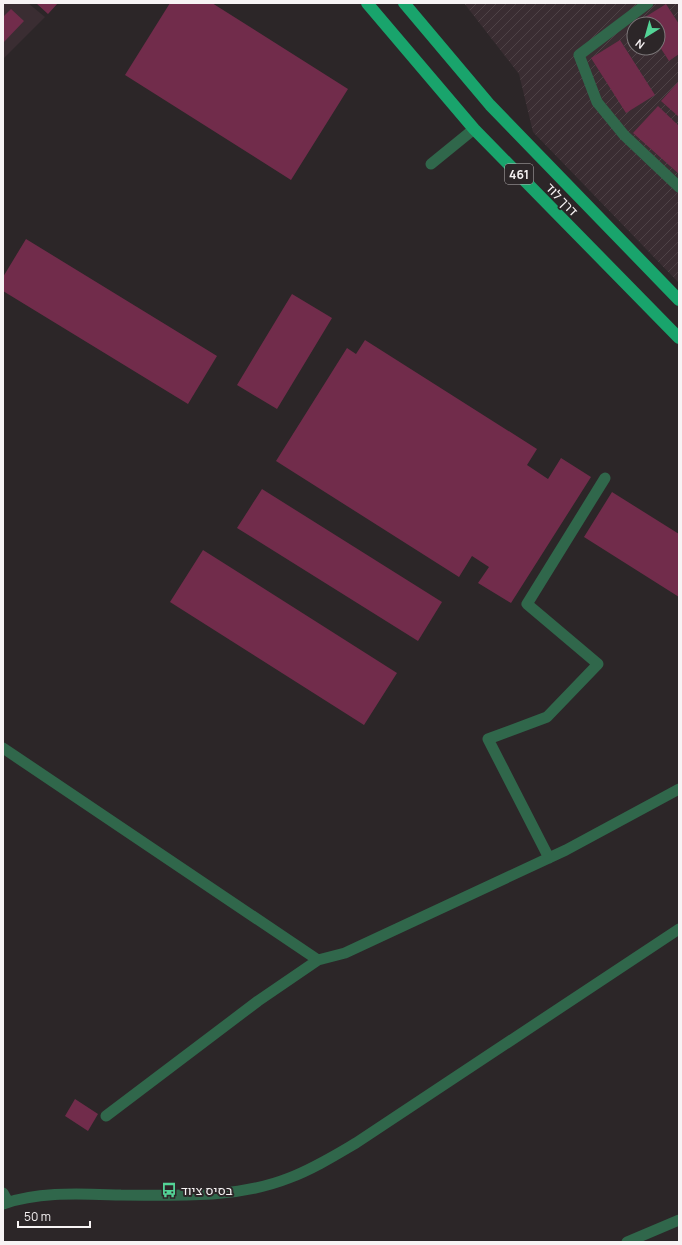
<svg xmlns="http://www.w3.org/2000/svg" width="682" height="1245" font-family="Manrope,Heebo,sans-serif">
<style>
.built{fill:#3a2d32}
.industrial{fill:url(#industrial-furrows);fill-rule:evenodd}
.building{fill:#712c4b}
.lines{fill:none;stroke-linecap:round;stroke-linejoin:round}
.minor{stroke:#30674b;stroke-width:11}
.major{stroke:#19a46c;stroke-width:12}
.labels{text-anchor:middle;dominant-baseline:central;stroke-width:4;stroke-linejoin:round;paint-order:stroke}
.shield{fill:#2c2628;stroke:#bab6b7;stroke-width:1}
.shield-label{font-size:12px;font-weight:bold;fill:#f7f3f4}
.street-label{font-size:13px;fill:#f7f3f4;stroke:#2c2628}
.poi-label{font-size:13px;fill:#f7f3f4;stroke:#2c2628;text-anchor:start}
</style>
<defs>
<pattern id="industrial-furrows" width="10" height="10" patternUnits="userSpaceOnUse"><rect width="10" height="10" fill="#3a2d32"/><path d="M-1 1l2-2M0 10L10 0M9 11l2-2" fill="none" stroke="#4e4246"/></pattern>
</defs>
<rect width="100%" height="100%" fill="#2c2628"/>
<path class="built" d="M 5,3 L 28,3 L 45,17 L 3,59 L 3,5 Z"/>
<path class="industrial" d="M 464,3 L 679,3 L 679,283 L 533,132 L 519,74 ZM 634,24 L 658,24 L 658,48 L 634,48 Z"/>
<path class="building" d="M 36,3 L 58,3 L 48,14 Z
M 170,3 L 212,3 L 348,89 L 291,180 L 125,75 Z
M 666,4 L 679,24 L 679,54 L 669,61 L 658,44 L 658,24 L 645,24 L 642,19 Z
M 11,9 L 24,21 L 3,43 L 3,17 Z
M 620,40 L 655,95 L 626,113 L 591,58 Z
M 679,81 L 679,117 L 661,101 Z
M 658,106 L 679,126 L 679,174 L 633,133 Z
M 26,239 L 217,356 L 188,404 L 3,291 L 3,277 Z
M 292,294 L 332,318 L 277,409 L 237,385 Z
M 365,340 L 537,449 L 527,465 L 548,479 L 561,458 L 591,477 L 511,603 L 478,583 L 489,567 L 472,556 L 459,577 L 276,461 L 347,348 L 356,354 Z
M 262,489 L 442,602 L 418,641 L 237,528 Z
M 612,492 L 679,534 L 679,597 L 584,537 Z
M 203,550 L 397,673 L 364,725 L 170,602 Z
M 75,1099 L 98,1114 L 88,1131 L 65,1116 Z"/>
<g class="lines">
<path class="minor" d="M 648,3 L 579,55 L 597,102 L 624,135 L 679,187
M 431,164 L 474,129
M 3,748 L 318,960
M 549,858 L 488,739 L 547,717 L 598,664 L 527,604 L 605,478
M 106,1116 L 258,1001 L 318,960 L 345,953 L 566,850 L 679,789
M 3,1193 L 8,1202
M 3,1204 C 40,1191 82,1194 121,1195 C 176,1195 236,1199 289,1178 C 313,1169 334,1156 356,1143 L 679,929
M 627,1242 L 679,1220"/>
<path class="major" d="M 367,3 L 474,129 L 679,338
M 404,3 L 490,105 L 679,300"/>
</g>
<defs>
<g id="bus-bare" transform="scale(1.2)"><path d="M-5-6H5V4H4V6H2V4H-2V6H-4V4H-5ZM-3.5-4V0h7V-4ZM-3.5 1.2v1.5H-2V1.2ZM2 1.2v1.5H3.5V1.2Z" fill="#53d396" stroke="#2c2628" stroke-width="2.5" paint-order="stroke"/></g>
</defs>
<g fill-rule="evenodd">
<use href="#bus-bare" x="169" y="1190"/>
</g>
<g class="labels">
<rect class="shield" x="505" y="164" width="28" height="20" rx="3"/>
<g class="shield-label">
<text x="519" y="174">461</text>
</g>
<g class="street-label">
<text transform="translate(562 199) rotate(46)">דרך לוד</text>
</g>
<g class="poi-label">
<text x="181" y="1190">בסיס ציוד</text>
</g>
</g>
<rect width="682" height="1245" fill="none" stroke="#f7f3f4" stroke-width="8"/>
<g transform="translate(646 36) rotate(217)"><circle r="19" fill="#2c2628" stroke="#7d787a"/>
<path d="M0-3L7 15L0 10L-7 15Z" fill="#53d396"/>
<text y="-6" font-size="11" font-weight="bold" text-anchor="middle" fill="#f7f3f4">N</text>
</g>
<path d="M18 1221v6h72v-6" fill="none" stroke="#f7f3f4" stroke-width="2"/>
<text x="24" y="1221" font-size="12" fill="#f7f3f4" stroke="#2c2628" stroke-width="3" paint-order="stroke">50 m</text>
</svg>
